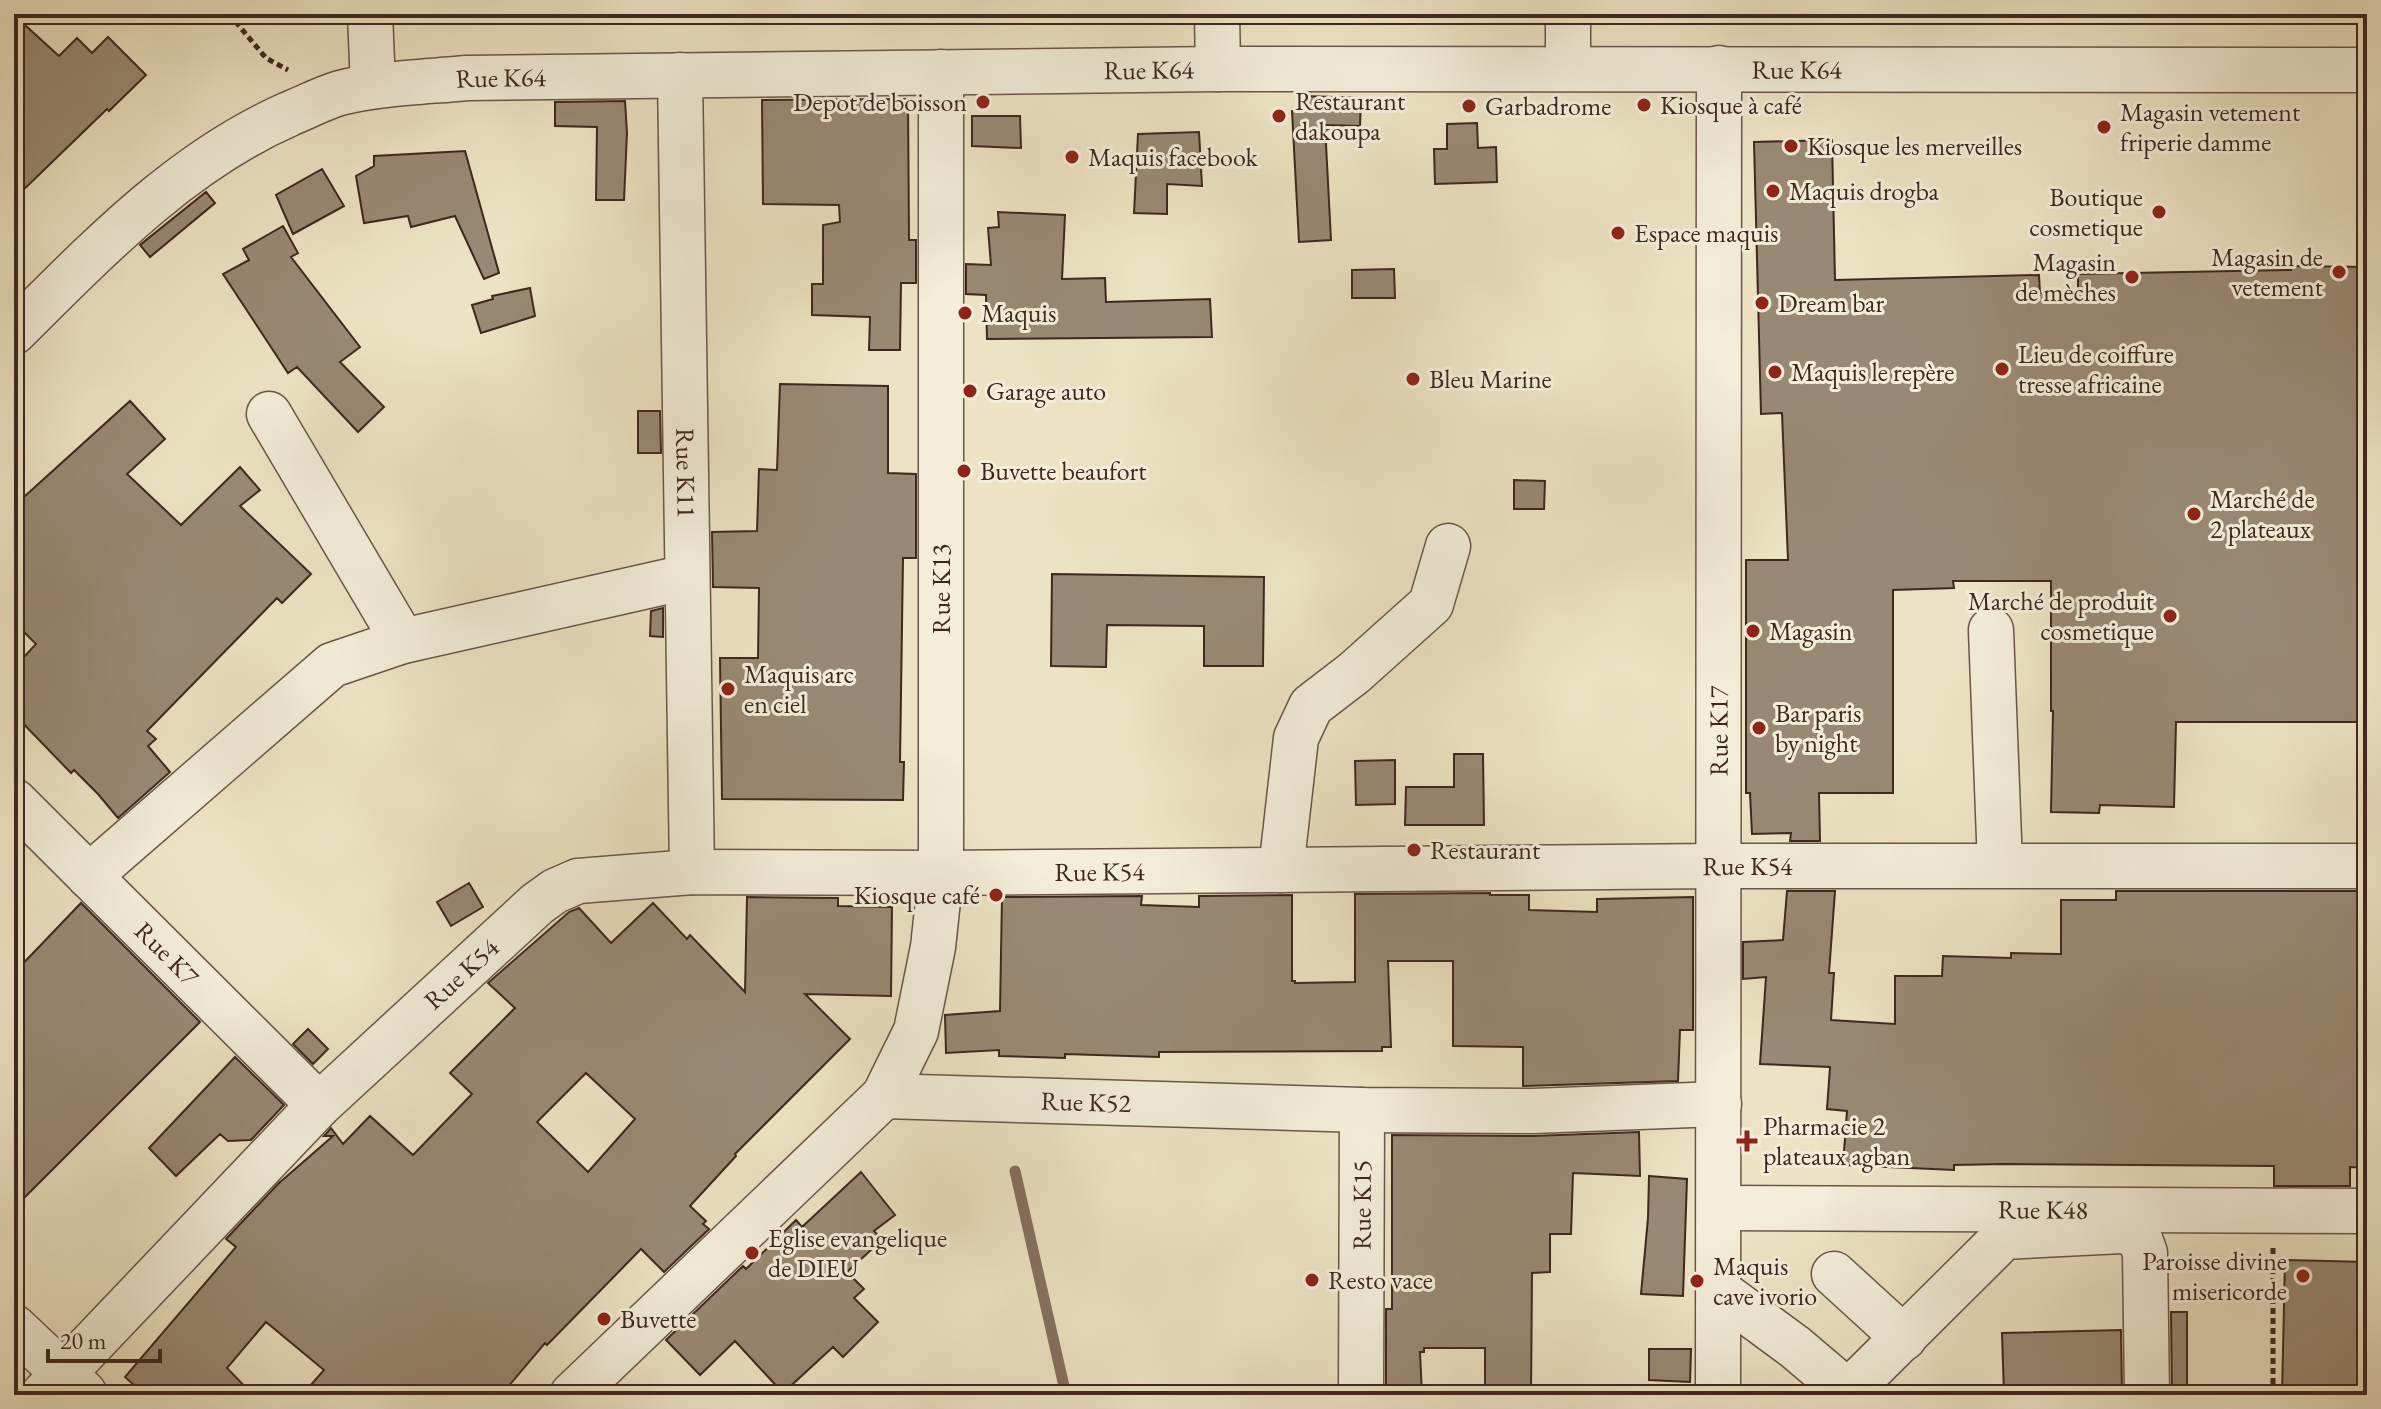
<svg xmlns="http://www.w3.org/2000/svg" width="2381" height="1409" font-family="'EB Garamond',serif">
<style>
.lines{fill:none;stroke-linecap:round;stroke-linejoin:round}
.stream{stroke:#847160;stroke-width:11}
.building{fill:#998974;stroke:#3f271e;stroke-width:2;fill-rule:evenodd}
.minor-casing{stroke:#6a5648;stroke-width:47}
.path{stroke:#3f271e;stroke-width:5;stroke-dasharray:6 4;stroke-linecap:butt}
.minor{stroke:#f3edd9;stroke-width:44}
.poi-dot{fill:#8f2418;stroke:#f3edd9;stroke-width:3}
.labels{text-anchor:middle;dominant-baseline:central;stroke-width:6;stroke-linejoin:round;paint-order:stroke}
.street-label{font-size:26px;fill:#3f271e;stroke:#f3edd9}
.poi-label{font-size:26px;fill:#3f271e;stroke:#f3edd9;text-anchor:start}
</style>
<rect width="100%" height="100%" fill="#ede3c4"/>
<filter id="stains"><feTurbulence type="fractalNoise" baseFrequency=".0025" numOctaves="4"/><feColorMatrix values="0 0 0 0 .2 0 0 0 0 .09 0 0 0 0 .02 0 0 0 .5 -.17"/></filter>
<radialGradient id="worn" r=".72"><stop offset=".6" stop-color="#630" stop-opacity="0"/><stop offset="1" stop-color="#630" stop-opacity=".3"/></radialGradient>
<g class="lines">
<path class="stream" d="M 1015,1171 L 1066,1395"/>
</g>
<path class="building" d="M 14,15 L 59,56 L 77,38 L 92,53 L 108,37 L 146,75 L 109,111 L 107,109 L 14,199 Z
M 1304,96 L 1361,98 L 1360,126 L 1325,125 L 1331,240 L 1299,242 L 1292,111 L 1303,111 Z
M 908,99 L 909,240 L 916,240 L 916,283 L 901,283 L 900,350 L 869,350 L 870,317 L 812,315 L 812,284 L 823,284 L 823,225 L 840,222 L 839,205 L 763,204 L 762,100 Z
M 625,101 L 627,133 L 624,200 L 596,200 L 597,127 L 555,126 L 555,102 Z
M 972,116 L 1020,116 L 1021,148 L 972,146 Z
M 1477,123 L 1478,148 L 1496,147 L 1497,182 L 1435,184 L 1434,149 L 1447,149 L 1447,124 Z
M 1199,132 L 1202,186 L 1167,184 L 1167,214 L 1134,213 L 1138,134 Z
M 1832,140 L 1835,280 L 2039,275 L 2040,293 L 2078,293 L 2078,274 L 2291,270 L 2291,266 L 2367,267 L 2367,722 L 2176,722 L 2174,807 L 2100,805 L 2099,813 L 2051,812 L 2053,711 L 2051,711 L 2051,581 L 1953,581 L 1954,588 L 1893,590 L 1893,793 L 1819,793 L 1820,841 L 1790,841 L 1791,833 L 1752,834 L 1750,793 L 1746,793 L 1746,560 L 1788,560 L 1782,413 L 1761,414 L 1754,142 Z
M 465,151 L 499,273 L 484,279 L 455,216 L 411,227 L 408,216 L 364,223 L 356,176 L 374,166 L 374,156 Z
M 322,169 L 344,206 L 293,234 L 276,195 Z
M 206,192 L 215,203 L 150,257 L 140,245 Z
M 998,212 L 1065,215 L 1062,279 L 1105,278 L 1106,302 L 1210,299 L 1212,337 L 987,339 L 986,295 L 966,294 L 966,264 L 991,265 L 988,228 L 999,227 Z
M 283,226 L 298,253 L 291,257 L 360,347 L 340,362 L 384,407 L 358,432 L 297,367 L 288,373 L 223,274 L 249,260 L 243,249 Z
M 1394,269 L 1395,298 L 1352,298 L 1352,270 Z
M 530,288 L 535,316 L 481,333 L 472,305 L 493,299 L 492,296 Z
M 780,384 L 888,386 L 888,473 L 916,474 L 916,558 L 903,558 L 900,762 L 904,762 L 903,800 L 722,799 L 720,658 L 758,658 L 759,588 L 713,587 L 712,532 L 757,531 L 759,469 L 777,470 Z
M 130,401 L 165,439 L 127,474 L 181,525 L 240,467 L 260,490 L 240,506 L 311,574 L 282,603 L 277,598 L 147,731 L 156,739 L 148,746 L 170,772 L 118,818 L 98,794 L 74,770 L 71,773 L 14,714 L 14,668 L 36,644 L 14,622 L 14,506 Z
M 638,411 L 660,411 L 661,453 L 638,453 Z
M 1514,480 L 1545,481 L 1544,509 L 1514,509 Z
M 1052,574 L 1264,577 L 1263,666 L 1204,666 L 1204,626 L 1107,625 L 1106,667 L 1051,666 Z
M 663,608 L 663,637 L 650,636 L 651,611 Z
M 1454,754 L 1483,754 L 1484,825 L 1405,825 L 1406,787 L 1454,787 Z
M 1395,760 L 1395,804 L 1356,805 L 1355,761 Z
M 469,883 L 483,907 L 451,926 L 437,902 Z
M 1787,891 L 1835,891 L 1829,973 L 1834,973 L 1831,1020 L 1895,1024 L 1895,976 L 1942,976 L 1943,956 L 2011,958 L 2011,953 L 2061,954 L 2061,900 L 2116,900 L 2116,891 L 2367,891 L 2367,1168 L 2350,1167 L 2350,1186 L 2274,1186 L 2274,1166 L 2005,1164 L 1954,1165 L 1954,1170 L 1843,1165 L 1847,1111 L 1827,1109 L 1830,1067 L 1760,1064 L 1766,977 L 1743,979 L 1743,942 L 1783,940 Z
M 1490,893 L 1490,895 L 1529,895 L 1529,910 L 1597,912 L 1597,899 L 1693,897 L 1693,1030 L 1680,1030 L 1678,1081 L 1523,1086 L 1523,1047 L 1453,1046 L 1453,961 L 1388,961 L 1391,1047 L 1382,1047 L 1382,1051 L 1159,1052 L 1159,1057 L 1065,1054 L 1065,1058 L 999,1056 L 999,1050 L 946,1053 L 945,1015 L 1000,1011 L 1002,897 L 1142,896 L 1141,905 L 1199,907 L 1199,896 L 1292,895 L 1292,981 L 1295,981 L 1295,983 L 1355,982 L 1355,894 Z
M 747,897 L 838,898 L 838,906 L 892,907 L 891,996 L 805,994 L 850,1039 L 735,1154 L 736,1156 L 690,1206 L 706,1221 L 703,1224 L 709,1229 L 664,1272 L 641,1249 L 547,1345 L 545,1343 L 501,1395 L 302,1395 L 324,1370 L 266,1322 L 227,1368 L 253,1395 L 145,1395 L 125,1377 L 236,1247 L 226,1239 L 278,1184 L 333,1136 L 324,1136 L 331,1128 L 343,1144 L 370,1116 L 413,1155 L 472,1094 L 450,1073 L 515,1008 L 488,983 L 569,912 L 579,908 L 611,943 L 653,903 L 687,939 L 690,935 L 745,992 ZM 586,1073 L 635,1119 L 588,1172 L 537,1122 Z
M 81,903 L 200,1022 L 14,1208 L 14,973 Z
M 308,1029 L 328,1049 L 313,1064 L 293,1044 Z
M 235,1057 L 284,1105 L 251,1140 L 228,1141 L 220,1134 L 176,1176 L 149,1148 Z
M 1639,1132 L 1640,1176 L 1573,1173 L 1571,1234 L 1550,1234 L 1550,1272 L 1532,1273 L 1531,1395 L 1485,1395 L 1485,1348 L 1424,1348 L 1424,1352 L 1420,1352 L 1422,1395 L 1386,1395 L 1386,1309 L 1392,1309 L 1392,1135 L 1533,1136 Z
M 861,1172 L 895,1215 L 874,1231 L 882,1240 L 847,1272 L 864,1289 L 854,1298 L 878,1322 L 843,1357 L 833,1347 L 783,1393 L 735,1341 L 700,1375 L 666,1340 L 743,1266 L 746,1269 L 796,1220 L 802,1227 Z
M 1649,1176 L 1687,1179 L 1683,1296 L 1641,1294 L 1648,1218 Z
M 2285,1260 L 2367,1262 L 2367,1395 L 2282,1395 Z
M 2171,1312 L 2187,1312 L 2187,1395 L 2172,1395 Z
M 2121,1330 L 2122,1395 L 2004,1395 L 2002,1333 Z
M 1649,1349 L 1691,1349 L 1690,1382 L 1649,1380 Z"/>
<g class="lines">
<g class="minor-casing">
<g id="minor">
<path d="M 370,14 L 373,86"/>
<path d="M 1217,14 L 1218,69"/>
<path d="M 1568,14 L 1568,68"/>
<path id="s1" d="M 680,75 L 692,872"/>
<path id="s2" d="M 14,332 C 98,249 180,162 289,114 C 306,107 323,98 340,93 C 381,83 425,82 467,78 L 1218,69 L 2367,70"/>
<path d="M 269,414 L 403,641"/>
<path d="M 1991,630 L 2000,865"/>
<path id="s3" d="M 14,801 L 319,1105"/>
<path d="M 1281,870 L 1296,738 L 1311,706 L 1354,673 L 1431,604 L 1448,546"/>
<path d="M 89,876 L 332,665 L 403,641 L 687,577"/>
<path id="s4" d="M 884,1096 L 1362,1110 L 1533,1111 L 1719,1104"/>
<path id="s5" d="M 1719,1208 L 2367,1211"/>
<path d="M 1834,1274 L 1904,1338"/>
<path d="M 1719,1291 L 1795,1347 L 1848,1392 L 2004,1237 L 2122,1231 L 2139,1236 L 2145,1253 L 2147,1395"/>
<path d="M 14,1327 L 84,1393"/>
<path id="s6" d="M 43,1395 L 319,1105 L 537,904 L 555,891 L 578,881 L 692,872 L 941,873 L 1719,866 L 2367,866"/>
<path d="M 572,1395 L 884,1096 L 916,1031 L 933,947 L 941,873 L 941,72"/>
<path id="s7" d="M 1361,1395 L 1362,1110"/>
<path id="s8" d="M 1718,1395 L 1719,68"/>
</g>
</g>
<path class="path" d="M 229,14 L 266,58 L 288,70
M 2273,1248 L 2273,1395"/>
<use href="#minor" class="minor"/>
</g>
<g class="poi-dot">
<circle cx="983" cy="102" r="8"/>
<circle cx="1644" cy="105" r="8"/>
<circle cx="1469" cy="106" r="8"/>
<circle cx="1279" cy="116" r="8"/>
<circle cx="2104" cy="127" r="8"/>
<circle cx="1791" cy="146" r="8"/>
<circle cx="1072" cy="157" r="8"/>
<circle cx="1773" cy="191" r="8"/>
<circle cx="2159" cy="212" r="8"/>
<circle cx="1618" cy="233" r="8"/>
<circle cx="2339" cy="272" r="8"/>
<circle cx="2132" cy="277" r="8"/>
<circle cx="1762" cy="303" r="8"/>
<circle cx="965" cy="313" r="8"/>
<circle cx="2002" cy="369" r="8"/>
<circle cx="1775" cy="372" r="8"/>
<circle cx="1413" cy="379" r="8"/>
<circle cx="970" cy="391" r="8"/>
<circle cx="964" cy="471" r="8"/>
<circle cx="2194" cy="514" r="8"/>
<circle cx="2170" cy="616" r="8"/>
<circle cx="1753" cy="631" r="8"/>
<circle cx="728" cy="689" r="8"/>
<circle cx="1759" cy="728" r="8"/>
<circle cx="1414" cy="850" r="8"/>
<circle cx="996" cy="895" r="8"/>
<path d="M1743 1129h8v8h8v8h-8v8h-8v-8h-8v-8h8z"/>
<circle cx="752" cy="1253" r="8"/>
<circle cx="2303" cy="1276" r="8"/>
<circle cx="1312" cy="1280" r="8"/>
<circle cx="1697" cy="1281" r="8"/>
<circle cx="604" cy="1319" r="8"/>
</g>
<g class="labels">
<g class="street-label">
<text stroke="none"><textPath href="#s2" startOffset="1866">Rue K64</textPath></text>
<text stroke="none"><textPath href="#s2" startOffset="1218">Rue K64</textPath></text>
<text stroke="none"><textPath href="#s2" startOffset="570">Rue K64</textPath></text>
<text stroke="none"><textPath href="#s1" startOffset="398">Rue K11</textPath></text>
<text transform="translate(941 589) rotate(-90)">Rue K13</text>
<text stroke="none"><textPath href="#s8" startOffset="664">Rue K17</textPath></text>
<text stroke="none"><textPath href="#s6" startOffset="1914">Rue K54</textPath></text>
<text stroke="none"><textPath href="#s6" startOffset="1266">Rue K54</textPath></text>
<text stroke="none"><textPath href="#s3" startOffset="216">Rue K7</textPath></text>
<text stroke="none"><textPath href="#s6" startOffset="594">Rue K54</textPath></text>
<text stroke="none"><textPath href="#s4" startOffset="202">Rue K52</textPath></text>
<text stroke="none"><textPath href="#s7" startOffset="190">Rue K15</textPath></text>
<text stroke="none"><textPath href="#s5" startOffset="324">Rue K48</textPath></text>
</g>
<g class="poi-label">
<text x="1295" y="101">Restaurant<tspan x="1295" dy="30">dakoupa</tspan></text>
<text x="967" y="102" text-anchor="end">Depot de boisson</text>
<text x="1660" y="105">Kiosque à café</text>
<text x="1485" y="106">Garbadrome</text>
<text x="2120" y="112">Magasin vetement<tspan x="2120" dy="30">friperie damme</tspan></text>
<text x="1807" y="146">Kiosque les merveilles</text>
<text x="1088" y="157">Maquis facebook</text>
<text x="1789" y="191">Maquis drogba</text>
<text x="2143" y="197" text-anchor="end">Boutique<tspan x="2143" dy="30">cosmetique</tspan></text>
<text x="1634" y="233">Espace maquis</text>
<text x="2323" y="257" text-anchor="end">Magasin de<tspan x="2323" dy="30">vetement</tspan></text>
<text x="2116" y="262" text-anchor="end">Magasin<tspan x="2116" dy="30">de mèches</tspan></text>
<text x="1778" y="303">Dream bar</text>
<text x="981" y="313">Maquis</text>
<text x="2018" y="354">Lieu de coiffure<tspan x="2018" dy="30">tresse africaine</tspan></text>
<text x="1791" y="372">Maquis le repère</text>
<text x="1429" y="379">Bleu Marine</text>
<text x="986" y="391">Garage auto</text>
<text x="980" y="471">Buvette beaufort</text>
<text x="2210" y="499">Marché de<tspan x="2210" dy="30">2 plateaux</tspan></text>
<text x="2154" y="601" text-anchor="end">Marché de produit<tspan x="2154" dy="30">cosmetique</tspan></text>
<text x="1769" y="631">Magasin</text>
<text x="744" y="674">Maquis arc<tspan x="744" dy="30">en ciel</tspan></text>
<text x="1775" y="713">Bar paris<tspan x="1775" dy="30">by night</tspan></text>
<text x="1430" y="850">Restaurant</text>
<text x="980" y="895" text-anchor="end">Kiosque café</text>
<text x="1763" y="1126">Pharmacie 2<tspan x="1763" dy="30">plateaux agban</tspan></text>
<text x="768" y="1238">Eglise evangelique<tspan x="768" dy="30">de DIEU</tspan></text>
<text x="2287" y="1261" text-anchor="end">Paroisse divine<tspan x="2287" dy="30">misericorde</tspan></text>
<text x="1713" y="1266">Maquis<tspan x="1713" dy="30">cave ivorio</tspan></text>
<text x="1328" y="1280">Resto vace</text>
<text x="620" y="1319">Buvette</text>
</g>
</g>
<rect width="2381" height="1409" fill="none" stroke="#ede3c4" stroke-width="48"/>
<rect x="16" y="16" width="2349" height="1377" fill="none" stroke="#3f271e" stroke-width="4"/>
<rect x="24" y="24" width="2333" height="1361" fill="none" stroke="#3f271e" stroke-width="2"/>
<path d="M48 1349v12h112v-12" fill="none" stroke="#3f271e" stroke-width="4"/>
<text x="60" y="1349" font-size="24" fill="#3f271e" stroke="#f3edd9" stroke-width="6" paint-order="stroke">20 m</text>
<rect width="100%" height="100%" filter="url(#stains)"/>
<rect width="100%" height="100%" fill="url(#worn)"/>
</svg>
